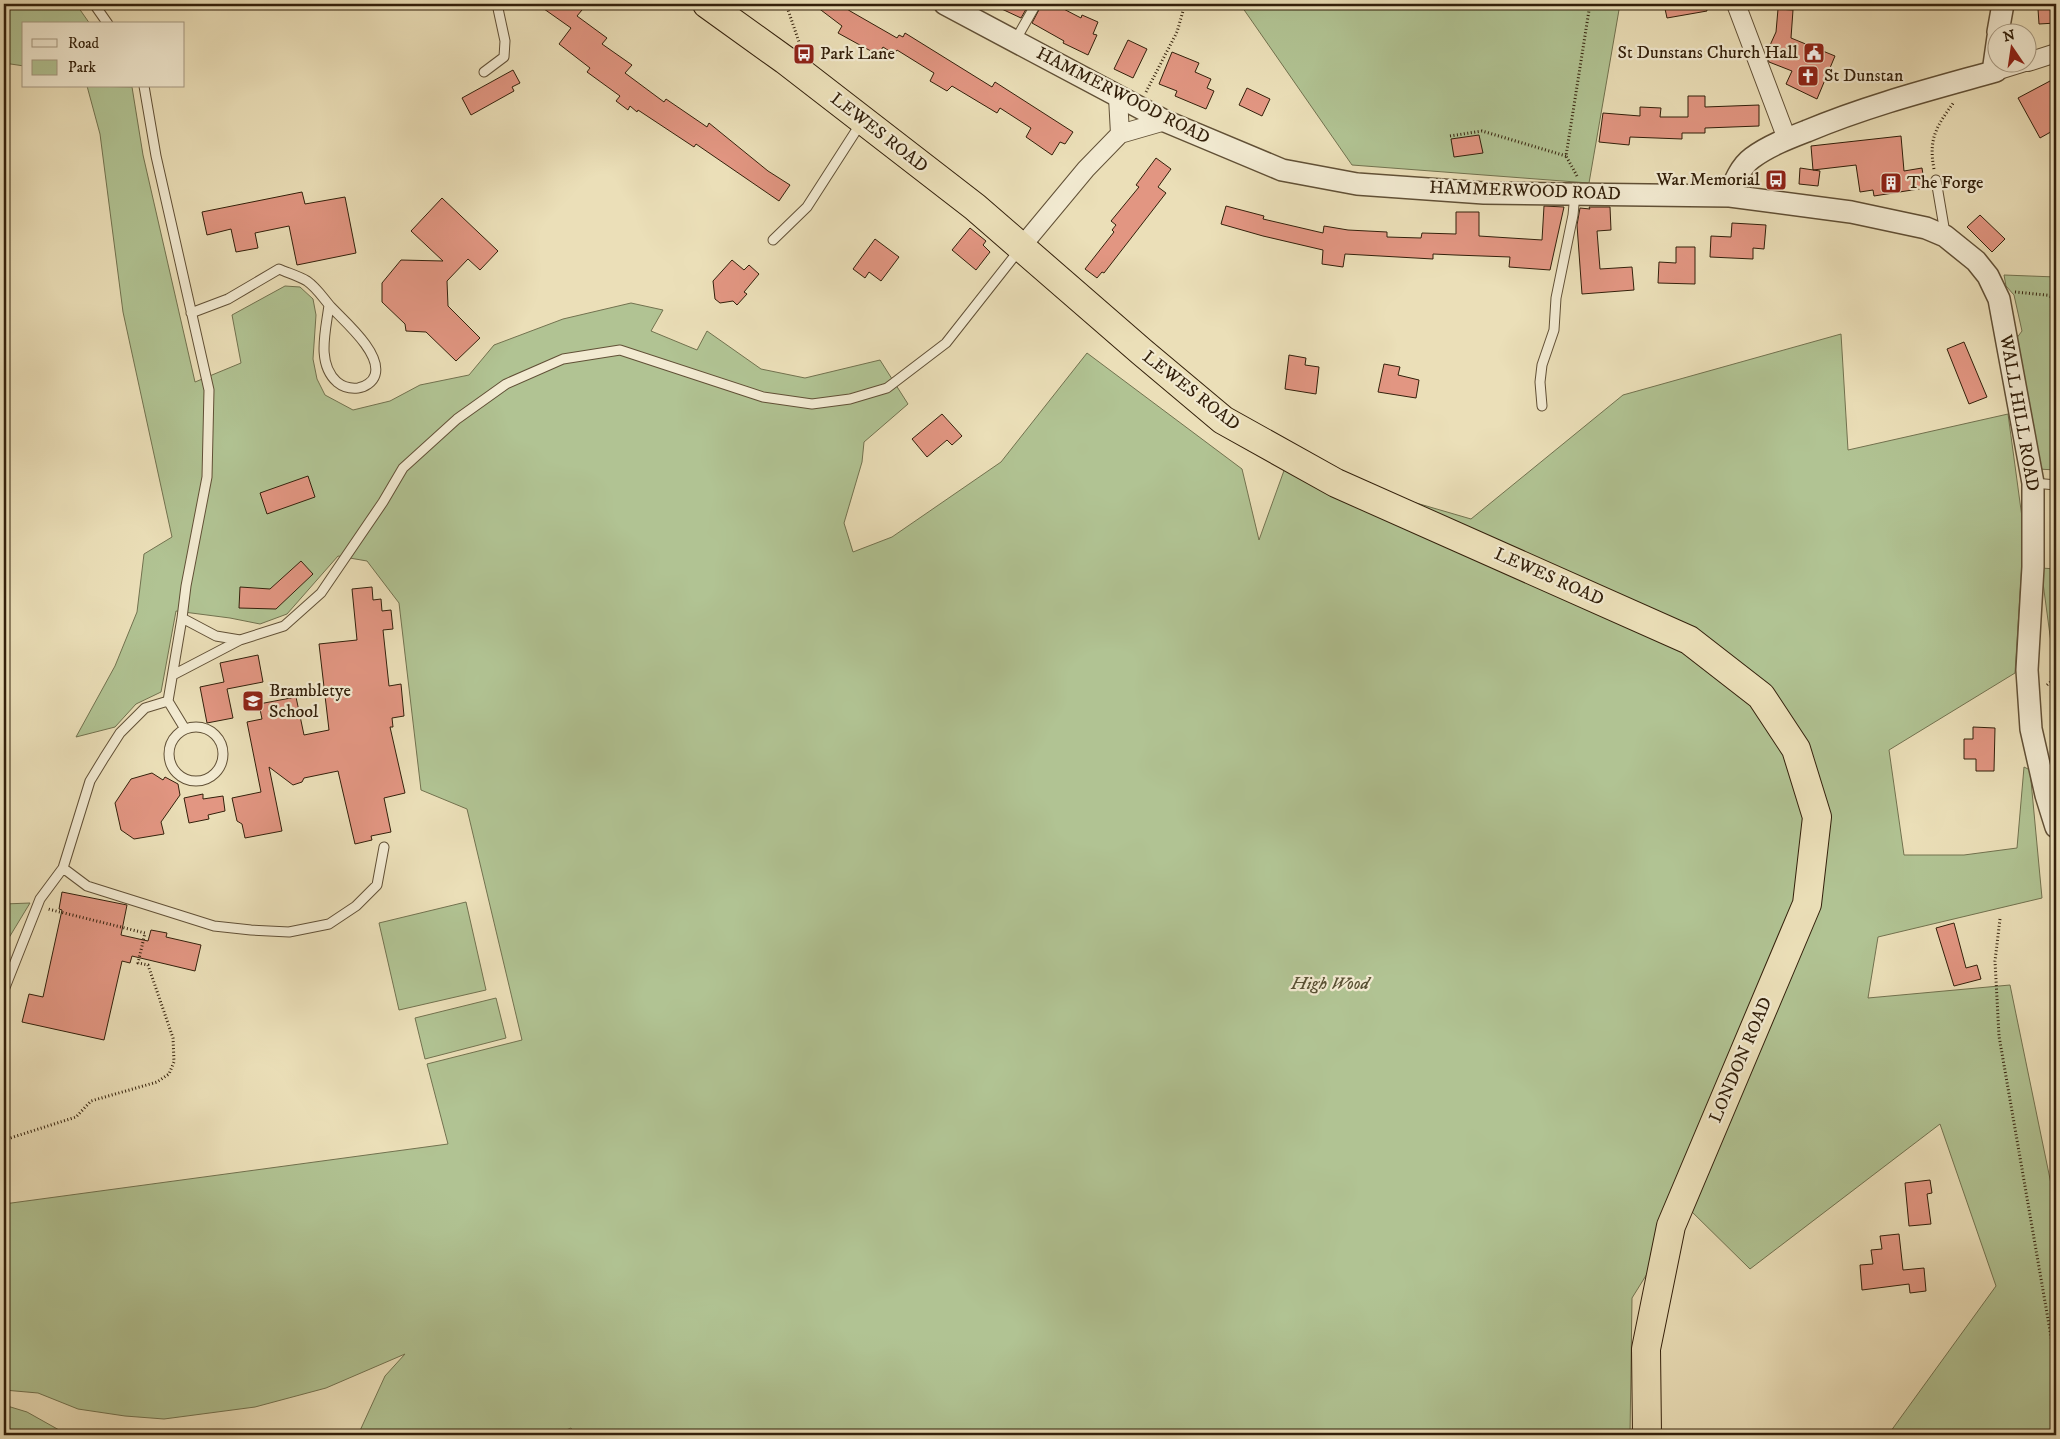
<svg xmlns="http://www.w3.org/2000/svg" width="2060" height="1439" font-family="'IM FELL DW Pica',serif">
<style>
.green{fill:#b1c393;stroke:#72724f}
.building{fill:#e29682;stroke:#33200b}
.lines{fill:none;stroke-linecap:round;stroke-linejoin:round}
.service-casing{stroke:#615036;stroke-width:11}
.minor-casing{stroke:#615036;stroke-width:20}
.tertiary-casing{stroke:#615036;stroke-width:24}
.trunk-casing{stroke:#33200b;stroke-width:30}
.path{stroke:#33200b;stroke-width:3;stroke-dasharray:1 2.5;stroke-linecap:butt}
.service{stroke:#f2ead1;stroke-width:9}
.minor{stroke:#f2ead1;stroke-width:18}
.tertiary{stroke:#f2ead1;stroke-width:21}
.trunk{stroke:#ebdfb8;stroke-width:28}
.labels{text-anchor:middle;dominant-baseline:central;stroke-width:4.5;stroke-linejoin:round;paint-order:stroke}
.poi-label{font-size:18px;fill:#33200b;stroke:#f2ead1;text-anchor:start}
.street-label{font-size:18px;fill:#33200b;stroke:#f2ead1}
.park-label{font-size:18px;font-style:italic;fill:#595134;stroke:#f2ead1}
</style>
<rect width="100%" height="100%" fill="#ebdfb8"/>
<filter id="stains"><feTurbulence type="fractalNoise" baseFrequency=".004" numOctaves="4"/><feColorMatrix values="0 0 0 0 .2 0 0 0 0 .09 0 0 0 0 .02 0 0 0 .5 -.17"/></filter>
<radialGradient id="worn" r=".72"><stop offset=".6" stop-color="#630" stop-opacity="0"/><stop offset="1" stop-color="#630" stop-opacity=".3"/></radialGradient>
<path class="green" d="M 4,4 L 76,4 L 90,24 L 24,24 L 24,66 L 4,63 Z
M 1240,4 L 1620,4 L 1589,183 L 1352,165 Z
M 87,86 L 132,87 L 143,155 L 195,382 L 241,363 L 232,315 L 285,286 L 300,287 L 313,299 L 316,315 L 313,359 L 317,379 L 325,395 L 353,410 L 390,401 L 420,385 L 469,375 L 494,345 L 563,319 L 631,303 L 663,310 L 651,331 L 697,350 L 707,331 L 761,369 L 805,378 L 880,360 L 908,404 L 864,442 L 862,462 L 844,523 L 853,552 L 892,537 L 1001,462 L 1087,353 L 1242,469 L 1259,540 L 1286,465 L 1471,519 L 1623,395 L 1841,334 L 1848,450 L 2008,414 L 2024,532 L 2015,673 L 1889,750 L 1904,855 L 1964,855 L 2017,848 L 2024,767 L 2030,770 L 2042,898 L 1878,937 L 1868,998 L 2010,985 L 2056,1208 L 2056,1435 L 1888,1435 L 1996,1286 L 1940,1124 L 1750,1269 L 1688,1208 L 1632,1298 L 1630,1435 L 575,1435 L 571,1428 L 554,1435 L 443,1435 L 433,1432 L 430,1435 L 358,1435 L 385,1376 L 405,1354 L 326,1388 L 255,1407 L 164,1419 L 125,1416 L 78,1409 L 38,1393 L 4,1390 L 4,1204 L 448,1144 L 427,1064 L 522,1040 L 467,809 L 421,790 L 399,603 L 367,561 L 338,556 L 287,614 L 260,624 L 230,618 L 176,611 L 161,692 L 136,704 L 115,727 L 76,737 L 115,666 L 137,612 L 144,554 L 172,537 L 123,312 L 100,134 Z
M 2004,275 L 2056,277 L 2056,470 L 2038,469 L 2013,343 L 2022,331 L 2014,295 L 2006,286 Z
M 2041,568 L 2056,569 L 2056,680 Z
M 466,902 L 486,990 L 399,1010 L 379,923 Z
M 30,903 L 4,946 L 4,904 Z
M 496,998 L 506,1038 L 425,1059 L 415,1018 Z
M 4,1405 L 27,1412 L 68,1435 L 4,1435 Z"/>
<path class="building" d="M 537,4 L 573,4 L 582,10 L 577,16 L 607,38 L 602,44 L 632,65 L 625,73 L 664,102 L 666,99 L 707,127 L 709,123 L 768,171 L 790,185 L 779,201 L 696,144 L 694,147 L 638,110 L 637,112 L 630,106 L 628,110 L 616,101 L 620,96 L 587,72 L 590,68 L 559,44 L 571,28 Z
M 813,4 L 840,4 L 850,11 L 897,38 L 899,35 L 903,37 L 905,33 L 992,87 L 995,82 L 1073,132 L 1065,144 L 1060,142 L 1052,155 L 1026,137 L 1031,128 L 1000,108 L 997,113 L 952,86 L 947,91 L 930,81 L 934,73 L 897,50 L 894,54 L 883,47 L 878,55 L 838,33 L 842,26 Z
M 991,4 L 1029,4 L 1021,18 Z
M 1042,4 L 1054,4 L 1081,18 L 1082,15 L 1098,22 L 1093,34 L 1097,35 L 1088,55 L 1063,43 L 1064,41 L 1032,23 Z
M 1664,4 L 1706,4 L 1707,11 L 1667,18 Z
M 2056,8 L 2056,23 L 2039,24 L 2038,9 Z
M 1778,9 L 1793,10 L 1791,38 L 1835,56 L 1817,99 L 1786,84 L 1792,71 L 1769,62 L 1766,54 L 1776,32 Z
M 1128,40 L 1147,49 L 1133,78 L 1114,69 Z
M 1172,52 L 1199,63 L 1195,72 L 1211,79 L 1207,88 L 1214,91 L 1206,109 L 1175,96 L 1177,91 L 1159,84 Z
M 513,70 L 520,83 L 512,87 L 514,91 L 471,115 L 462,98 Z
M 2050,81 L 2056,91 L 2056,129 L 2040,138 L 2018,98 Z
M 1247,88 L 1270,99 L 1262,116 L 1239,105 Z
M 1688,96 L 1705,96 L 1705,107 L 1759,105 L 1759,126 L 1705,128 L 1705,133 L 1682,133 L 1682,139 L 1630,137 L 1629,145 L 1599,142 L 1603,113 L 1640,116 L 1640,107 L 1661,108 L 1660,117 L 1688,117 Z
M 1479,135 L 1483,153 L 1454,157 L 1451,139 Z
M 1901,136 L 1904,171 L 1922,168 L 1925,188 L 1874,196 L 1873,190 L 1860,192 L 1856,165 L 1813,170 L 1811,146 Z
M 1156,158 L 1171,169 L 1158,187 L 1166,193 L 1104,273 L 1102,272 L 1097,278 L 1085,269 L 1114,232 L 1112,230 L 1116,225 L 1111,221 L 1139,187 L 1136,185 Z
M 1800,168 L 1820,171 L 1818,186 L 1799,184 Z
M 302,192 L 305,204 L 345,197 L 356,253 L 297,265 L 289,226 L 255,233 L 258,248 L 236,252 L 231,229 L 207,235 L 202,212 Z
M 442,198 L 498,251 L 480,270 L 468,259 L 447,281 L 448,306 L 480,338 L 456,361 L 426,332 L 406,331 L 405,324 L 382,302 L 382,283 L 401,260 L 443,261 L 411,231 Z
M 1226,206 L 1264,216 L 1263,219 L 1323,233 L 1324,226 L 1348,230 L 1387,232 L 1387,237 L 1421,238 L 1422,233 L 1456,234 L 1456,212 L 1479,212 L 1479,236 L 1542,240 L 1544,206 L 1564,207 L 1550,270 L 1509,267 L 1510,257 L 1455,255 L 1433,254 L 1433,259 L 1345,254 L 1343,267 L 1322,264 L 1323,250 L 1263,236 L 1221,224 Z
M 1589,207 L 1610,207 L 1611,230 L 1597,231 L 1600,269 L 1632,267 L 1634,290 L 1582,294 L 1577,225 L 1580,208 L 1590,209 Z
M 1980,215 L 2005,239 L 1992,252 L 1967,227 Z
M 1732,223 L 1766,225 L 1764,249 L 1753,248 L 1753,259 L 1710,257 L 1711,236 L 1731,237 Z
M 970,228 L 986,241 L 983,245 L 990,252 L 976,270 L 952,250 Z
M 875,239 L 899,257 L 881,281 L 869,272 L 865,278 L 853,269 Z
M 1676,247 L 1695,247 L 1695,284 L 1658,283 L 1659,262 L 1676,263 Z
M 732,260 L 744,270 L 749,265 L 759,274 L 744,292 L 747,294 L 737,305 L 733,301 L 720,303 L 715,299 L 713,281 Z
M 1964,342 L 1987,397 L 1969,404 L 1947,349 Z
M 1289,355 L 1306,358 L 1305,365 L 1319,367 L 1316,394 L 1285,389 Z
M 1384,364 L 1400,367 L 1398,375 L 1419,380 L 1416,398 L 1378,392 Z
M 942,414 L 962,436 L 952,445 L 947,440 L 927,457 L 912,439 Z
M 308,476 L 315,497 L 267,514 L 260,493 Z
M 301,561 L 313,574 L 276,609 L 239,608 L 240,587 L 270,589 Z
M 372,587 L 373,600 L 381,599 L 382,611 L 391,610 L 393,629 L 383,630 L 389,686 L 401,684 L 404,716 L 392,718 L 393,727 L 390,727 L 405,793 L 384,798 L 391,832 L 371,836 L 372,840 L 355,844 L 338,771 L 304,778 L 302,782 L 293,785 L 269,767 L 282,831 L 245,838 L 242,824 L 237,821 L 232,798 L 261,792 L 247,722 L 262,719 L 259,704 L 296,697 L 304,735 L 329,730 L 319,644 L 357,640 L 352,589 Z
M 258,655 L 263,682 L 227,689 L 233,718 L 207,723 L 200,687 L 224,682 L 220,663 Z
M 1973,727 L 1995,728 L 1994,771 L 1976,771 L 1976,759 L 1964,759 L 1964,739 L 1973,739 Z
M 152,773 L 163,780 L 165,777 L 178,784 L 180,795 L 161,822 L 164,834 L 134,839 L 121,830 L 115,803 L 131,779 Z
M 203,794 L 203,799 L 223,796 L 225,811 L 208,815 L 209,819 L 189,823 L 184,798 Z
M 62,892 L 127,905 L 121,935 L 148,941 L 151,930 L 167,933 L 166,937 L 201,945 L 195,971 L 132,956 L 130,963 L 122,961 L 104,1040 L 22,1022 L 29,994 L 43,997 L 62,910 L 59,909 Z
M 1954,923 L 1966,968 L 1977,965 L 1981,979 L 1954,986 L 1936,928 Z
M 1930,1180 L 1932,1193 L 1927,1194 L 1931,1224 L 1909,1226 L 1905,1183 Z
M 1899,1234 L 1903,1270 L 1924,1268 L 1926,1291 L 1910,1293 L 1909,1284 L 1862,1290 L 1860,1265 L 1873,1264 L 1871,1250 L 1882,1249 L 1880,1236 Z"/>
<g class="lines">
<g class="service-casing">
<path id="service" d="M 94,4 L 108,24
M 1015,41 L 1036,4
M 484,72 L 504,57 L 505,41 L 497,4
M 144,86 L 156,156 L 209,390 L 207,477 L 186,586 L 182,618 L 216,636 L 240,640 L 284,626 L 321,593 L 383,502 L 403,468 L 457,419 L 506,384 L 563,359 L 620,350 L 763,397 L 812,404 L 850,399 L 887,388 L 946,343 L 1020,249
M 1936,180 L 1945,233
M 773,240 L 807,207 L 861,123
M 191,313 L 228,299 L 279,269 C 288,273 299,276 307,281 C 317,288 323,298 331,307 C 344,321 382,353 375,375 C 373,382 365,387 358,388 C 349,389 343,387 337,382 C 316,363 326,330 329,305
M 1542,406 L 1540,382 L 1542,365 L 1554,330 L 1556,298 L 1573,215 L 1575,194
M 2034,483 L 2056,485
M 182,618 L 168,701 L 185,729
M 173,675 L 240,640
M 168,701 L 145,708 L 120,733 L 104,758 L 90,781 L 63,868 L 87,886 L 214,926 L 251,930 L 289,932 L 329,924 L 356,906 L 377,885 L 384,847
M169 754a27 27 0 1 1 54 0a27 27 0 1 1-54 0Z
M 4,990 L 40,899 L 63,868"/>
</g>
<g class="minor-casing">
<path id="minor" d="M 1736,4 L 1787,139
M 2028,62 L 2056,53
M 1996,71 L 2025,62
M 1118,97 L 1120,134 L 1165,121
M 1022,246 L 1086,169 L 1120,134"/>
</g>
<g class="tertiary-casing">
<path id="tertiary" d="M 945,4 L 1165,121 L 1282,170 L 1357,184 L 1484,193 L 1730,196 L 1851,212 L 1926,228 L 1945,236 L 1976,261 L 1988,276 L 1999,299 L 2033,483 L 2033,567 L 2027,670 L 2031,729 L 2046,795 L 2056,827
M 1998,32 L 2003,4
M 1730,196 C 1733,183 1741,166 1752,158 C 1768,146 1789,138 1807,131 C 1869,105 1932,89 1996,71 L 1994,65 L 1998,37"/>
</g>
<g class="trunk-casing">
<path id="trunk" d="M 707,4 L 785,60 L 975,207 L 1142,352 L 1223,420 L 1336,483 L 1689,640 L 1761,696 L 1796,749 L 1817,817 L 1807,904 L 1671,1226 L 1646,1349 L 1647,1435"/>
</g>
<path class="path" d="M 786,4 L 799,42
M 1146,92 L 1177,32 L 1185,4
M 1450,136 L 1482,131 L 1566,156
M 1934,169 C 1928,138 1937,126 1954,102
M 1577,176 L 1566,156 L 1590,4
M 2015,292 L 2056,296
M 2050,296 L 2056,301
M 2047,685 L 2056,677
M 2000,919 L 1995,961 L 1999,1036 L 2053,1348 L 2056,1419
M 4,1140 L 76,1117 L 91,1101 L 157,1082 L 169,1074 L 174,1062 L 173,1038 L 148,965 L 138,963 L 145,933 L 48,909"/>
<use href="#service" class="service"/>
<use href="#minor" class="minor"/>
<use href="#tertiary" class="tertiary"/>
<use href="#trunk" class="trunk"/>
</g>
<defs>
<g id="civic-square" transform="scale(1.125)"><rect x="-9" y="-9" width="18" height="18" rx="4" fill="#8f2418" stroke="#f2ead1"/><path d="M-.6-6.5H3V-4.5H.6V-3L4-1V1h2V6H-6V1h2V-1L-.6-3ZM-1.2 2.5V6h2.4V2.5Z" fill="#fff"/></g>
<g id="bus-square" transform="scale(1.125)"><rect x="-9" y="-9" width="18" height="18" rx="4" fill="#8f2418" stroke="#f2ead1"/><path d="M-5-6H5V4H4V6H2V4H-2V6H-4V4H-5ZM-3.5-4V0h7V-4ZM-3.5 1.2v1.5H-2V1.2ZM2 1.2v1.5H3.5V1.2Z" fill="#fff"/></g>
<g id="church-square" transform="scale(1.125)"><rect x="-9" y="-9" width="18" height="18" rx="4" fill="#8f2418" stroke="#f2ead1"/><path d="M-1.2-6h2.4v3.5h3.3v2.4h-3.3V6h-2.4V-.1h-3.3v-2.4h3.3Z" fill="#fff"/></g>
<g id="building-square" transform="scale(1.125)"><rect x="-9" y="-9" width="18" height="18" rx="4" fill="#8f2418" stroke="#f2ead1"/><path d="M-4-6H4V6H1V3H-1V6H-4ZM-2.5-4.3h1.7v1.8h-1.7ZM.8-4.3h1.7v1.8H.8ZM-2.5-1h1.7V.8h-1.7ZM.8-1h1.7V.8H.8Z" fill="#fff"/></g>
<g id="school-square" transform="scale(1.125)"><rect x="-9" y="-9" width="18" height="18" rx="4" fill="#8f2418" stroke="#f2ead1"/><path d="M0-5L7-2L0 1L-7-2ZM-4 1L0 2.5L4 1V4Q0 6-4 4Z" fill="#fff"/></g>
</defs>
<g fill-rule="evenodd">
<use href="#civic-square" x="1814" y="53"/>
<use href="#bus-square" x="804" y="54"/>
<use href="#church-square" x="1808" y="76"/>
<use href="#bus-square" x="1776" y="180"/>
<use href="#building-square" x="1891" y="183"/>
<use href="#school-square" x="253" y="701"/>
</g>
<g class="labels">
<g class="poi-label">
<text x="1798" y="53" text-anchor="end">St Dunstans Church Hall</text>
<text x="820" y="54">Park Lane</text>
<text x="1824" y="76">St Dunstan</text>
<text x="1760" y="180" text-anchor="end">War Memorial</text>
<text x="1907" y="183">The Forge</text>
<text x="269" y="691">Brambletye<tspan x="269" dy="21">School</tspan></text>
</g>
<g class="street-label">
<text transform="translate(1123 96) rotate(27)">HAMMERWOOD ROAD</text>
<text transform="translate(879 133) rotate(38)">LEWES ROAD</text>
<text transform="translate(1525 191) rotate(2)">HAMMERWOOD ROAD</text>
<text transform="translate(1191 391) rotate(38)">LEWES ROAD</text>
<text transform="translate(2019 413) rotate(80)">WALL HILL ROAD</text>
<text transform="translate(1549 577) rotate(24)">LEWES ROAD</text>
<text transform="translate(1741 1060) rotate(-67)">LONDON ROAD</text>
</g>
<g class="park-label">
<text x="1330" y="984">High Wood</text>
</g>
</g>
<rect width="2060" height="1439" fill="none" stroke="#ebdfb8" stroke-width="20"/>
<rect x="5" y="5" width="2050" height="1429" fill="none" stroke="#33200b" stroke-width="2.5"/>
<rect x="10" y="10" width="2040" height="1419" fill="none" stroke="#33200b"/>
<rect x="22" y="22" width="162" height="65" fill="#f2ead1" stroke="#a69982"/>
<rect x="32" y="39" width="25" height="8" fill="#f2ead1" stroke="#a69982"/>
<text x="68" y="48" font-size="15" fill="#33200b">Road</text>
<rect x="32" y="60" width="25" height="15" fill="#b1c393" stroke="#a69982"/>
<text x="68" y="72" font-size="15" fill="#33200b">Park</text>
<g transform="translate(2012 48) rotate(347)"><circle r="24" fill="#f2ead1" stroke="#a69982"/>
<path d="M0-4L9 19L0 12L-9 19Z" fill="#8f2418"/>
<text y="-8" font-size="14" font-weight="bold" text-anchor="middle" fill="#33200b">N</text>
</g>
<rect width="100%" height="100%" filter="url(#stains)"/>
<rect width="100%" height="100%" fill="url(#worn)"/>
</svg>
